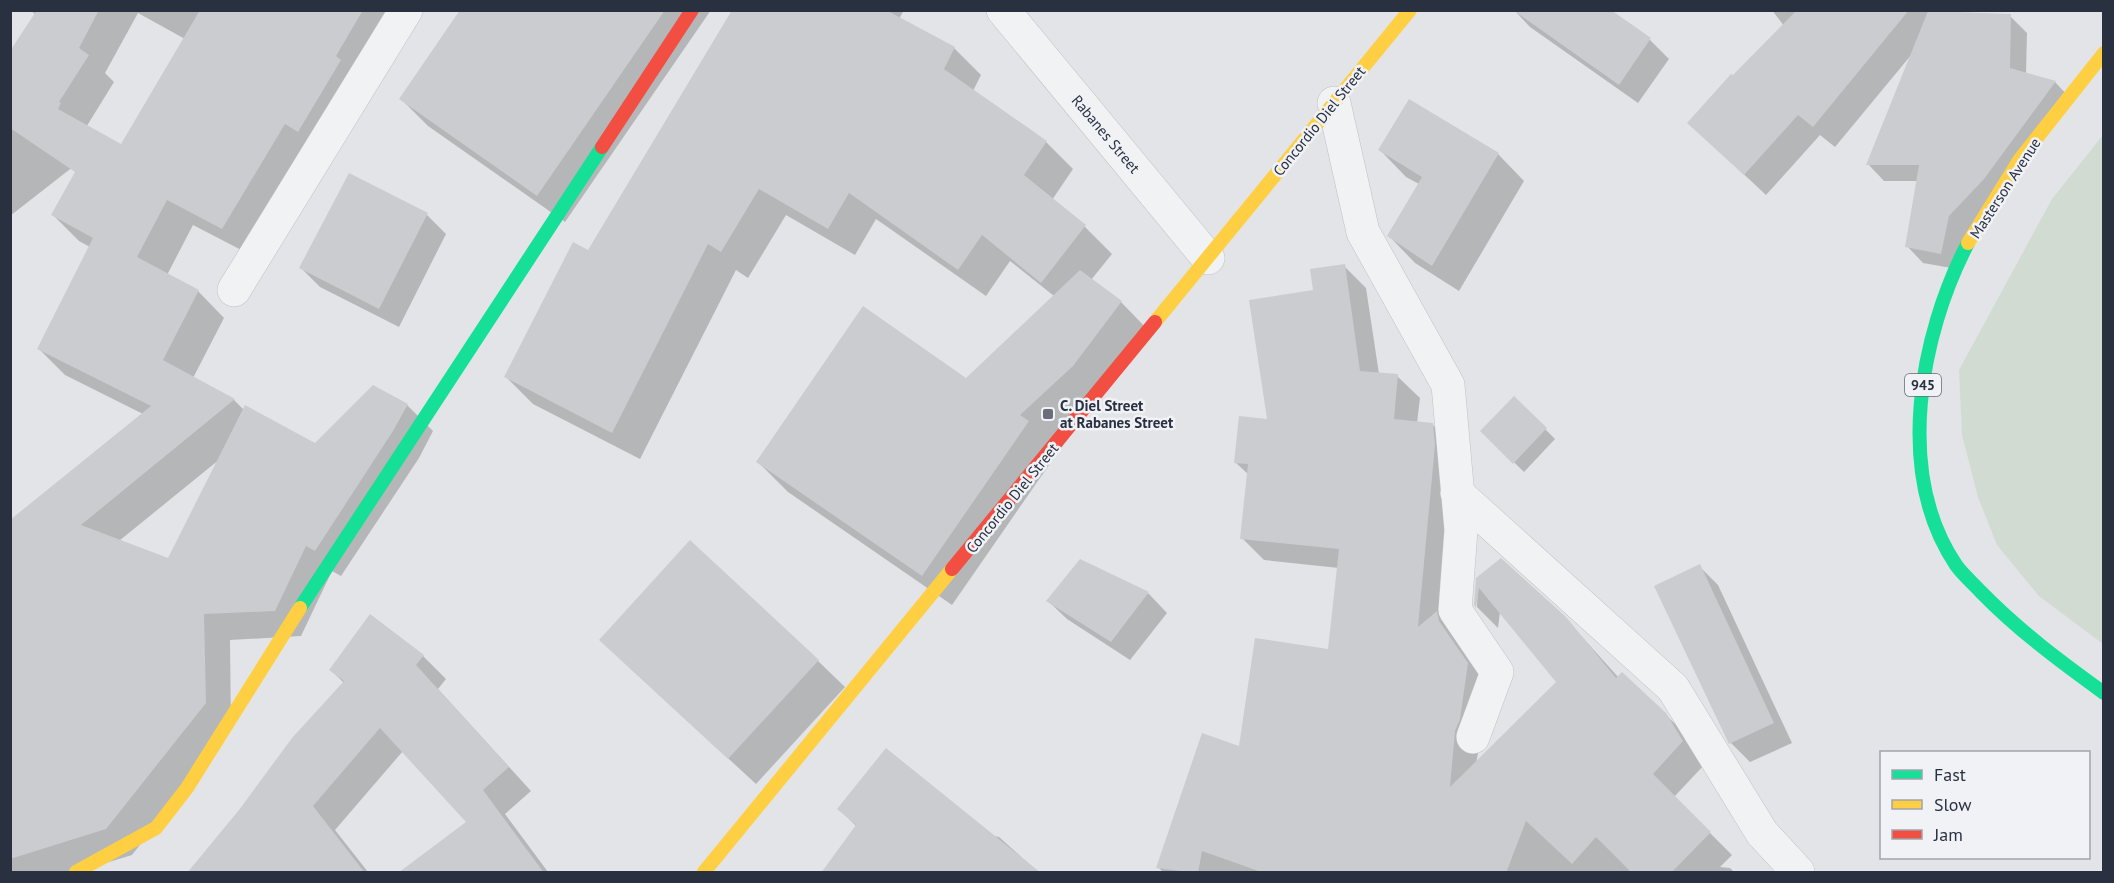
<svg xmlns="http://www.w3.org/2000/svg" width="2114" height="883" font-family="'PT Sans',sans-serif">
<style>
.green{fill:#d2dbd2}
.shadow{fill:#0003;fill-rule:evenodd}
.building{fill:#cacccf}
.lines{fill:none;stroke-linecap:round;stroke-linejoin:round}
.street-casing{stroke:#c0c2c5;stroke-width:34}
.street{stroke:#f1f2f4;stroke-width:33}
.fast{stroke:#16e098;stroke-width:14}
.slow{stroke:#ffcf43;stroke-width:14}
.jam{stroke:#f24e42;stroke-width:14}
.poi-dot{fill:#6a6f7a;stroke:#f0f2f6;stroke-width:2}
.labels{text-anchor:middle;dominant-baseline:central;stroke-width:5;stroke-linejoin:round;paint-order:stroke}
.shield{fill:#f0f2f6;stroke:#656a77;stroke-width:1.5}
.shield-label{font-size:14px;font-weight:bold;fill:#293040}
.street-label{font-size:15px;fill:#293040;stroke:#f0f2f6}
.poi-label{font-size:15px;font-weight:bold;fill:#293040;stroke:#f0f2f6;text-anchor:start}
</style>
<rect width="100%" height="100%" fill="#e2e4e7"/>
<path class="green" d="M 2103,135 L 2103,644 L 2039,596 L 1997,545 L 1978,497 L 1962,435 L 1959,370 L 2052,199 Z"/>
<path class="shadow" d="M 30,10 L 405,10 L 249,254 L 193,225 L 167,275 L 198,291 L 224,318 L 193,378 L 234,400 L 244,410 L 316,445 L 407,405 L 433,431 L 419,458 L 341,576 L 332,571 L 301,636 L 230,640 L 231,730 L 132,855 L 76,872 L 10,872 L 10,526 L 143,414 L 65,375 L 39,349 L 90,247 L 79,241 L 53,215 L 83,159 L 10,216 L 10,73 L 36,15 ZM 138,13 L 185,39 L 121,146 L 85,129 L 114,82 L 105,73 ZM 220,459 L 169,560 L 119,541 Z
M 462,10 L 711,10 L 565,222 L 428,126 L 401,99 Z
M 734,10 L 904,10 L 899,19 L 954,48 L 981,75 L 973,91 L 1046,142 L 1073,169 L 1052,200 L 1085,227 L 1112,254 L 1091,280 L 1121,302 L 1150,332 L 1058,452 L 952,605 L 788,492 L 758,462 L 966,380 L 1054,296 L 1010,261 L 986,296 L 876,219 L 855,255 L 786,215 L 748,278 L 736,270 L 640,459 L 533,404 L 506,377 L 589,252 Z
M 1514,10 L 1650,40 L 1669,59 L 1638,103 L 1530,27 Z
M 1772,10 L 1947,10 L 1945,14 L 2010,16 L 2027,33 L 2026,74 L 2055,82 L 2071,99 L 1957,269 L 1923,263 L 1907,246 L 1918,181 L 1884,181 L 1868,164 L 1912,54 L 1835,147 L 1820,135 L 1766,195 L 1689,123 L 1784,26 Z
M 1380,150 L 1498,154 L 1524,181 L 1459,291 L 1415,263 L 1389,236 L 1419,184 L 1406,177 Z
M 427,215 L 446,234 L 399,327 L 320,287 L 301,268 Z
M 1344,266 L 1366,288 L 1379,374 L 1397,376 L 1420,398 L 1417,423 L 1432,424 L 1454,447 L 1443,619 L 1490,686 L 1476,764 L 1558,682 L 1500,612 L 1498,628 L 1477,607 L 1478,579 L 1565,618 L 1619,678 L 1665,714 L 1688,737 L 1705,764 L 1674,797 L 1732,855 L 1720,867 L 1730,868 L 1734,872 L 1163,872 L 1158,867 L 1240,748 L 1329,651 L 1339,568 L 1264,560 L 1242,538 L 1249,475 L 1235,462 L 1269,421 L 1314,292 Z
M 1514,398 L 1555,439 L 1524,472 L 1482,431 Z
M 1080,561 L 1149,594 L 1167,613 L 1130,660 L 1067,619 L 1048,601 Z
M 1699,566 L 1718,585 L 1792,743 L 1750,762 L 1731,743 Z
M 423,656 L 446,679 L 438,689 L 531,791 L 505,814 L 548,872 L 401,872 L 468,822 L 403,751 L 335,830 L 368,872 L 189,872 L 344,683 L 331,670 Z
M 818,661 L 845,687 L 756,784 L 628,666 Z
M 839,809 L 999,837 L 1038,872 L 856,826 Z"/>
<path class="building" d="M 37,10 L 99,10 L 79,48 L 89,55 L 59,102 L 61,103 L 58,109 L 121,144 L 200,10 L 363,10 L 336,56 L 341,60 L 298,132 L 285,124 L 222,229 L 167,200 L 137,257 L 199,290 L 163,360 L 235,399 L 81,525 L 168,558 L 245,405 L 315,443 L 373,385 L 408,404 L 393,431 L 315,551 L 306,546 L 275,611 L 204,614 L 206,703 L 106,829 L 10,859 L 10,520 L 151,406 L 37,349 L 93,238 L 51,215 L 75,172 L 10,128 L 10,51 Z
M 460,10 L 665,10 L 537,196 L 399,99 Z
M 732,10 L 886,10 L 955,47 L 944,69 L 1047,141 L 1024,175 L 1086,225 L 1041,283 L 982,235 L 958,270 L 849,193 L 828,229 L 759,189 L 721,252 L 708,244 L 612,433 L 504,377 L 573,242 L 588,250 Z
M 1513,10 L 1611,10 L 1651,38 L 1619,85 Z
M 1797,10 L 1909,10 L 1813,127 L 1798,115 L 1744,175 L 1687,123 L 1731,74 L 1733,75 Z
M 1928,11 L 2011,14 L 2010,68 L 2056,81 L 1984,179 L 1949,216 L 1941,254 L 1905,247 L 1919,165 L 1866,165 Z
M 1409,99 L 1499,153 L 1432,266 L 1387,236 L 1422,177 L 1378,150 Z
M 349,173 L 428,213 L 379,309 L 299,268 Z
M 1345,264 L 1360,371 L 1398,374 L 1394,419 L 1433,423 L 1435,445 L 1418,627 L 1437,611 L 1439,621 L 1468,663 L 1460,719 L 1455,731 L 1450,787 L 1556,682 L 1479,588 L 1476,608 L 1474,605 L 1476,578 L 1501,558 L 1566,617 L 1616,678 L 1622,672 L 1666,713 L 1683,741 L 1653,774 L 1711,832 L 1671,873 L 1632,873 L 1596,837 L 1572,864 L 1526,821 L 1506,873 L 1264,873 L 1202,851 L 1198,873 L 1156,868 L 1202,733 L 1239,746 L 1255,638 L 1328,649 L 1339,549 L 1240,539 L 1248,464 L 1234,463 L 1239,416 L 1267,419 L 1249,300 L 1313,290 L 1310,269 Z
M 1080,270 L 1122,301 L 1073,366 L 1020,415 L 1029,421 L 922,576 L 756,462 L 863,306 L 966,378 Z
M 1514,396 L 1547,428 L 1513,464 L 1480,431 Z
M 690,540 L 819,660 L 728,759 L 599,640 Z
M 1080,559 L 1149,592 L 1111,642 L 1046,601 Z
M 1700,564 L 1774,723 L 1729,744 L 1654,586 Z
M 370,614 L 424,655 L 416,665 L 509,767 L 483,790 L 544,873 L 398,873 L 466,822 L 380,728 L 313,806 L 365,873 L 187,873 L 239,810 L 292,738 L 344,681 L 329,670 Z
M 886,748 L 1041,873 L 821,873 L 856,825 L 837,809 Z"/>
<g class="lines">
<g class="street-casing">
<path id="street" d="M 1003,10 L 1208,258
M 1334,103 L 1363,232 L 1448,385 L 1461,530 L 1455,610 L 1497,672 L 1473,737
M 234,290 L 406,10
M 1457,493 L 1673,688 L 1762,833 L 1798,872"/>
</g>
<use href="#street" class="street"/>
<path class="fast" d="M 1968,243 C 1920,335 1894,473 1956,565 C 1963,575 1973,583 1981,592 C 2018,630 2061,662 2104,693
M 300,608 L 602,147"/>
<path class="slow" d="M 1968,243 L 2020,159 L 2104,53
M 1155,322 L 1410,10
M 76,872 L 156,828 L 187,788 L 300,608
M 704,872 L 952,569"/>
<path class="jam" d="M 602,147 L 692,10
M 952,569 L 1155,322"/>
</g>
<rect class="poi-dot" x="1042" y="408" width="12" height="12" rx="3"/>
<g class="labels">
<rect class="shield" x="1905" y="374" width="36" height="22" rx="4.5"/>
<g class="shield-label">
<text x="1923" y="385">945</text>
</g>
<g class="street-label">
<text transform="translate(1319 121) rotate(-51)">Concordio Diel Street</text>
<text transform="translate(1106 134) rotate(50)">Rabanes Street</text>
<text transform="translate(2005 188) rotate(-57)">Masterson Avenue</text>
<text transform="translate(1012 498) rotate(-51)">Concordio Diel Street</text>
</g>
<g class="poi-label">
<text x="1060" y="405">C. Diel Street<tspan x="1060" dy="17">at Rabanes Street</tspan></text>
</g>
</g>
<rect width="2114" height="883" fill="none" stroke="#293040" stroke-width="24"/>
<rect x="1880" y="751" width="210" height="108" fill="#f0f2f6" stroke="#a0a4ad" stroke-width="1.5"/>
<rect x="1892" y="770" width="30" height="9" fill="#16e098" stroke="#a0a4ad" stroke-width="1.5"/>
<text x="1934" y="781" font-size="18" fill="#293040">Fast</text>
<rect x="1892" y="800" width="30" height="9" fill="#ffcf43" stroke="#a0a4ad" stroke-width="1.5"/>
<text x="1934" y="811" font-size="18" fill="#293040">Slow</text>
<rect x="1892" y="830" width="30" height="9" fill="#f24e42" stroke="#a0a4ad" stroke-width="1.5"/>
<text x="1934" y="841" font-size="18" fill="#293040">Jam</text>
</svg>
